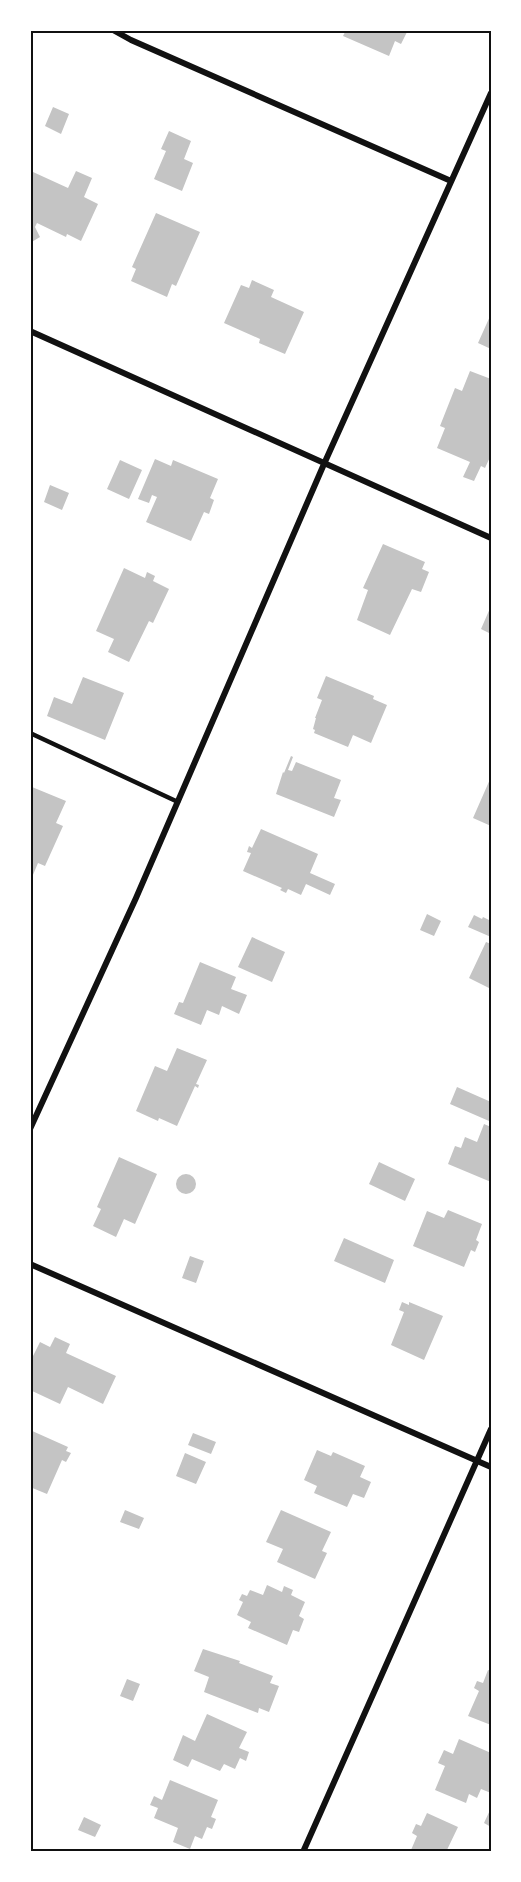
<svg xmlns="http://www.w3.org/2000/svg" width="521" height="1882" font-family="Ubuntu,sans-serif">
<style>
.building{fill:#c4c4c4}
.lines{fill:none;stroke-linecap:round;stroke-linejoin:round}
.service{stroke:#111;stroke-width:4.5}
.minor{stroke:#111;stroke-width:6}
.neatline{fill:none;stroke:#111;stroke-width:2}
</style>
<rect width="100%" height="100%" fill="#fff"/>
<path class="building" d="M 340,30 L 408,30 L 401,44 L 395,41 L 389,56 L 343,36 L 345,32 Z
M 53,107 L 69,114 L 61,134 L 45,126 Z
M 169,131 L 191,141 L 184,159 L 193,163 L 182,191 L 154,179 L 166,151 L 161,149 Z
M 76,171 L 92,178 L 84,197 L 98,204 L 81,241 L 67,234 L 66,237 L 37,223 L 35,227 L 40,237 L 30,243 L 30,178 L 33,172 L 68,188 Z
M 156,213 L 200,232 L 176,286 L 172,284 L 167,297 L 131,281 L 136,269 L 132,267 Z
M 252,280 L 274,290 L 271,297 L 304,312 L 285,354 L 259,343 L 260,339 L 224,323 L 241,285 L 249,288 Z
M 491,314 L 491,349 L 478,343 Z
M 470,371 L 491,379 L 491,455 L 485,468 L 481,466 L 474,481 L 463,477 L 470,462 L 437,448 L 445,428 L 440,426 L 455,388 L 462,391 Z
M 155,459 L 171,466 L 173,460 L 218,479 L 210,498 L 214,500 L 209,514 L 204,512 L 191,541 L 146,522 L 157,497 L 152,495 L 149,503 L 138,499 Z
M 120,460 L 142,470 L 129,499 L 107,489 Z
M 50,485 L 69,493 L 62,510 L 44,502 Z
M 383,544 L 425,562 L 422,569 L 429,572 L 421,592 L 412,589 L 390,635 L 357,620 L 368,590 L 363,588 Z
M 124,568 L 145,578 L 147,572 L 155,576 L 153,581 L 169,589 L 153,623 L 149,621 L 129,662 L 108,652 L 114,639 L 96,631 Z
M 491,606 L 491,634 L 481,629 Z
M 326,676 L 374,696 L 373,699 L 387,705 L 371,743 L 353,735 L 348,747 L 314,733 L 315,730 L 313,729 L 316,718 L 315,718 L 322,700 L 317,698 Z
M 83,677 L 124,693 L 105,740 L 47,716 L 54,697 L 72,704 Z
M 291,756 L 293,757 L 288,770 L 292,771 L 296,762 L 341,780 L 334,798 L 341,800 L 334,817 L 276,794 L 283,772 L 284,773 Z
M 491,777 L 491,826 L 473,818 Z
M 32,787 L 66,801 L 56,823 L 63,826 L 45,866 L 38,863 L 30,882 L 30,793 Z
M 261,829 L 318,854 L 310,873 L 335,884 L 330,895 L 306,884 L 301,895 L 288,889 L 286,893 L 280,890 L 282,888 L 243,871 L 251,853 L 247,852 L 249,846 L 252,848 Z
M 427,914 L 441,921 L 434,936 L 420,930 Z
M 474,915 L 482,919 L 483,917 L 491,921 L 491,937 L 468,927 Z
M 252,937 L 285,952 L 272,982 L 238,967 Z
M 486,942 L 491,944 L 491,989 L 469,978 Z
M 200,962 L 236,977 L 231,989 L 247,995 L 239,1014 L 222,1006 L 219,1015 L 207,1010 L 201,1025 L 174,1014 L 179,1002 L 183,1003 Z
M 177,1048 L 207,1060 L 196,1084 L 199,1085 L 198,1088 L 195,1086 L 177,1126 L 159,1118 L 158,1121 L 136,1111 L 155,1066 L 167,1071 Z
M 457,1087 L 491,1102 L 491,1116 L 489,1121 L 450,1104 Z
M 484,1124 L 491,1127 L 491,1182 L 448,1164 L 455,1146 L 461,1148 L 465,1137 L 477,1142 Z
M 119,1157 L 157,1174 L 135,1224 L 124,1219 L 116,1237 L 93,1226 L 101,1209 L 97,1207 Z
M 379,1162 L 415,1179 L 405,1201 L 369,1184 Z
M176 1184a10 10 0 1 1 20 0a10 10 0 1 1-20 0Z
M 448,1210 L 482,1224 L 476,1240 L 479,1242 L 475,1252 L 471,1250 L 464,1267 L 413,1246 L 427,1211 L 444,1218 Z
M 344,1238 L 394,1260 L 385,1283 L 334,1261 Z
M 190,1256 L 204,1261 L 196,1283 L 182,1278 Z
M 402,1302 L 409,1305 L 409,1302 L 443,1316 L 424,1360 L 391,1345 L 404,1312 L 399,1310 Z
M 55,1337 L 70,1344 L 66,1353 L 116,1376 L 103,1404 L 68,1387 L 60,1404 L 30,1390 L 30,1355 L 33,1356 L 40,1342 L 50,1347 Z
M 30,1430 L 68,1447 L 66,1451 L 71,1453 L 66,1462 L 62,1460 L 47,1494 L 30,1487 Z
M 193,1433 L 216,1442 L 211,1454 L 188,1445 Z
M 317,1450 L 331,1456 L 333,1452 L 365,1466 L 360,1477 L 371,1482 L 364,1498 L 353,1494 L 347,1507 L 314,1493 L 317,1486 L 304,1480 Z
M 185,1453 L 206,1462 L 196,1484 L 176,1476 Z
M 125,1510 L 144,1518 L 139,1529 L 120,1522 Z
M 281,1510 L 331,1532 L 322,1551 L 327,1553 L 315,1579 L 277,1562 L 283,1549 L 266,1542 Z
M 267,1585 L 282,1592 L 284,1586 L 293,1590 L 291,1595 L 305,1602 L 299,1616 L 304,1619 L 299,1632 L 293,1630 L 287,1645 L 248,1628 L 251,1622 L 237,1615 L 243,1602 L 239,1600 L 242,1594 L 247,1596 L 250,1590 L 263,1595 Z
M 203,1649 L 240,1661 L 239,1663 L 273,1676 L 270,1683 L 279,1686 L 269,1712 L 259,1708 L 258,1713 L 204,1692 L 209,1677 L 194,1671 Z
M 488,1670 L 491,1671 L 491,1725 L 468,1716 L 479,1691 L 474,1688 L 477,1681 L 483,1683 Z
M 127,1679 L 140,1684 L 133,1701 L 120,1696 Z
M 207,1714 L 247,1732 L 239,1748 L 249,1752 L 246,1761 L 240,1758 L 235,1769 L 224,1764 L 220,1771 L 192,1759 L 188,1767 L 173,1760 L 183,1735 L 195,1741 Z
M 459,1739 L 491,1753 L 491,1793 L 481,1789 L 477,1798 L 469,1794 L 466,1803 L 435,1790 L 445,1766 L 438,1763 L 444,1750 L 453,1754 Z
M 170,1780 L 218,1800 L 211,1817 L 216,1819 L 212,1829 L 207,1827 L 202,1839 L 195,1836 L 190,1849 L 173,1842 L 178,1828 L 154,1818 L 158,1808 L 150,1805 L 154,1796 L 162,1800 Z
M 491,1808 L 491,1827 L 484,1823 Z
M 427,1813 L 458,1827 L 446,1852 L 414,1852 L 411,1850 L 417,1836 L 412,1833 L 416,1824 L 421,1826 Z
M 84,1817 L 101,1825 L 95,1837 L 78,1830 Z"/>
<g class="lines">
<path class="service" d="M 30,733 L 178,802"/>
<path class="minor" d="M 113,30 L 131,40 L 451,181
M 30,331 L 491,538
M 30,1129 L 136,898 L 324,464 L 491,93
M 30,1264 L 491,1467
M 303,1852 L 491,1429"/>
</g>
<rect width="521" height="1882" fill="none" stroke="#ffffff" stroke-width="63"/>
<rect x="32" y="32" width="458" height="1818" class="neatline"/>
</svg>
